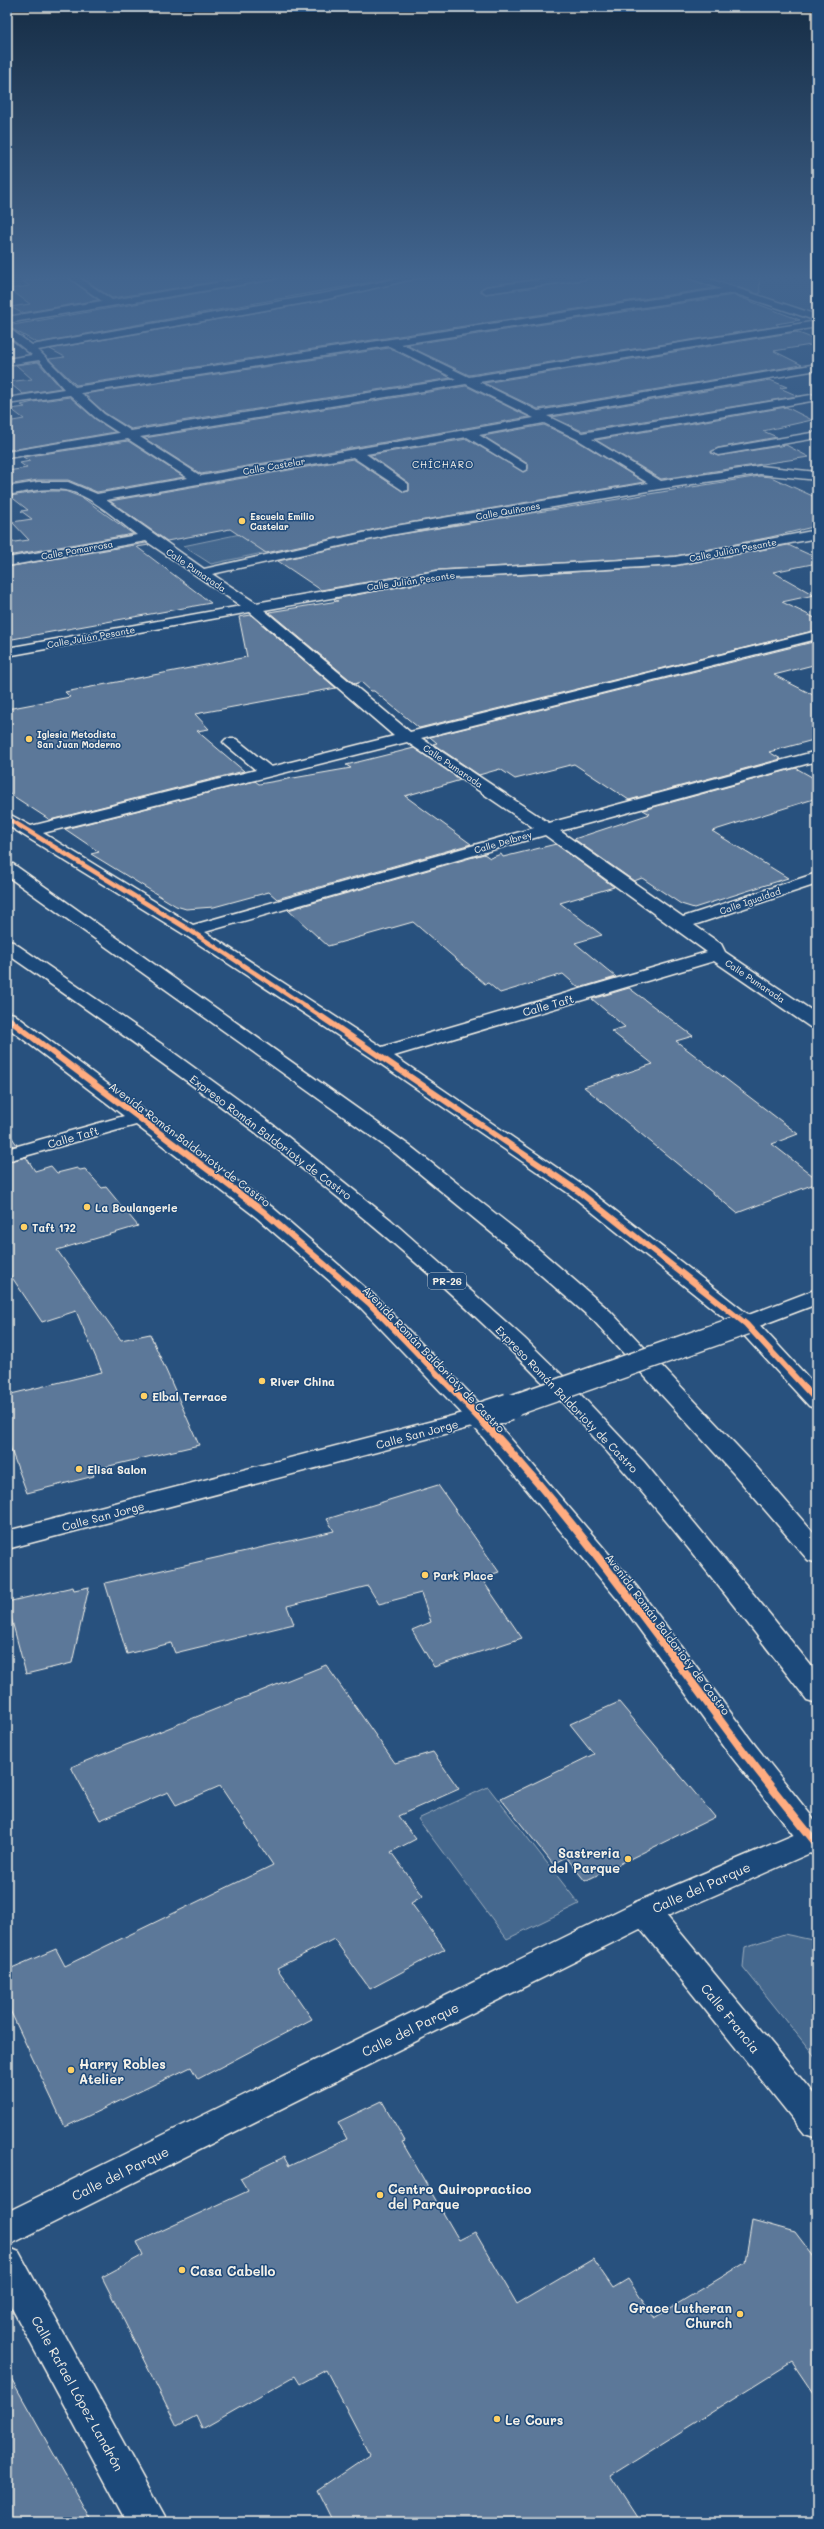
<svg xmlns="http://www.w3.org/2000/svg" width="824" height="2529" font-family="Mali,sans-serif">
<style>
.built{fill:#375d86}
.green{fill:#45688e;stroke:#9cacbb}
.building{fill:#5b7899;stroke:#f4f1e8}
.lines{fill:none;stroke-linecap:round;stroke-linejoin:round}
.street-casing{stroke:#f4f1e8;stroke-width:3}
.secondary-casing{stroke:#f4f1e8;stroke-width:3}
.highway-casing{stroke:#f4f1e8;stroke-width:3}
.street{fill:#1f4a7a;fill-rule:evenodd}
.secondary{fill:#1f4a7a;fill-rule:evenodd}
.highway{fill:#1f4a7a;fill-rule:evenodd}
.secondary-bridge-far1-casing{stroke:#f4f1e8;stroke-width:24;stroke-linecap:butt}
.secondary-bridge-casing{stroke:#f4f1e8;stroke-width:30;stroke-linecap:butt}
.secondary-bridge-far1{stroke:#1f4a7a;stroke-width:21}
.secondary-bridge{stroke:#1f4a7a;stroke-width:27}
.cycleway-far2-casing{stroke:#1f4a7a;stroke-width:6}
.cycleway-far1-casing{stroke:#1f4a7a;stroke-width:8}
.cycleway-casing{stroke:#1f4a7a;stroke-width:10}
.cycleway-far2{stroke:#ffac80;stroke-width:4.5}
.cycleway-far1{stroke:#ffac80;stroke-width:6}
.cycleway{stroke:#ffac80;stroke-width:8}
.poi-dot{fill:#ffd166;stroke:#1f4a7a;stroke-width:1.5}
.labels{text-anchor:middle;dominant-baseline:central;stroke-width:3;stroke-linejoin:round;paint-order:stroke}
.far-street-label{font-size:9px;fill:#f4f1e8;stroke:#1f4a7a}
.far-poi-label{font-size:9px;font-weight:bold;fill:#f4f1e8;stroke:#1f4a7a;text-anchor:start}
.far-neighbourhood-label{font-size:10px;letter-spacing:1px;fill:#f4f1e8;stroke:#1f4a7a}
.shield{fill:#1f4a7a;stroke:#b4bfc7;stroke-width:1}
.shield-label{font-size:10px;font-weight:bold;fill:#f4f1e8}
.street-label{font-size:11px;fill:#f4f1e8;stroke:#1f4a7a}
.poi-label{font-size:11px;font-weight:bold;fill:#f4f1e8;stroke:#1f4a7a;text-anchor:start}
.near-poi-label{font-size:13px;font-weight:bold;fill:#f4f1e8;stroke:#1f4a7a;text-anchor:start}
.near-street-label{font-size:13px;fill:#f4f1e8;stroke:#1f4a7a}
</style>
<rect width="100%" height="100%" fill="#28517e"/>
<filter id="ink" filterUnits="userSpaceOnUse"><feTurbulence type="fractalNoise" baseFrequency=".025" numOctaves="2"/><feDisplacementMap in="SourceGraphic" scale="8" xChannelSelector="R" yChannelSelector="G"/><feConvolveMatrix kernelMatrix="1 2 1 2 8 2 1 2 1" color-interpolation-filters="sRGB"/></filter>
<g filter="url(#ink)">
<path class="built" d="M 707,276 L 817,276 L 817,314 Z"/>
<path class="green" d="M 269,528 L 300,545 L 211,564 L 183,546 Z
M 488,1787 L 579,1904 L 507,1939 L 418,1819 Z
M 784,1934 L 817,1941 L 817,2059 L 743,1967 L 745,1947 Z"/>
<path class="building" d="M 66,276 L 98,300 L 22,313 L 10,307 L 30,304 L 9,289 L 30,286 L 22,281 Z
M 79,276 L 252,276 L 112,298 Z
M 280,276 L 404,276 L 37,343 L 7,326 L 274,280 Z
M 427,276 L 559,276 L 486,286 L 480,291 L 486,294 L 585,280 L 591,276 L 687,276 L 689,279 L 715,288 L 76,385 L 49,359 L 65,357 L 50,349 L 327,300 Z
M 704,276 L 759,276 L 760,294 L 758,294 Z
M 734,295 L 800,320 L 776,324 L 779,326 L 469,375 L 406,345 Z
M 796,332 L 817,340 L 817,344 L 774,351 L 802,365 L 538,409 L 484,383 Z
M 389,348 L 451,378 L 131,429 L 105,413 L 84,394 Z
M 38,362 L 61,388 L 23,394 L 8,382 L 32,379 L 16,365 Z
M 770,380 L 787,387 L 780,388 L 798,396 L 582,431 L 552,417 Z
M 466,386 L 529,417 L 201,474 L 144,438 Z
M 70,397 L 95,419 L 115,432 L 11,450 L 7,447 L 7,422 L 24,419 L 11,409 L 25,407 L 21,405 L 33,402 Z
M 786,407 L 812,420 L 763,431 L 777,437 L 718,448 L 711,453 L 718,456 L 786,445 L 809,457 L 661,479 L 596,440 Z
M 544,425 L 576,440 L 644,482 L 390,526 L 266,553 L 230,529 L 167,541 L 110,501 L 353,459 L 404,492 L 409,491 L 409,483 L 370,455 L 467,439 L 524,472 L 528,469 L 528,464 L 483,436 Z
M 128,441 L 184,477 L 97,492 L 68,480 L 38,480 L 7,485 L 7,471 L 27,468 L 20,463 L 30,461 L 23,457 Z
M 760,476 L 771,477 L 817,498 L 817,526 L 771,537 L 675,556 L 437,570 L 321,590 L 278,561 L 390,536 Z
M 43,491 L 65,491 L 83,498 L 133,534 L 7,556 L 7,543 L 29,540 L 12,522 L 32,519 L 21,511 L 28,510 L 10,496 Z
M 146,543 L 149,545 L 137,547 L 211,603 L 7,640 L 7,567 Z
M 788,545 L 817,558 L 817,563 L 773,572 L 814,595 L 782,602 L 817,619 L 817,630 L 419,728 L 374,691 L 371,691 L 361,682 L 355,684 L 269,612 L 338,601 L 334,599 L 437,580 L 675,566 Z
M 251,615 L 336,688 L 195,714 L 209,729 L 197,731 L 244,771 L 50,820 L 7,792 L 7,709 L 70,697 L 65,692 L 247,657 L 239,617 Z
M 817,641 L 817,664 L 774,675 L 817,697 L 817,739 L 769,752 L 781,759 L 629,800 L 574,764 L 515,779 L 500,769 L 479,775 L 433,744 L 437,743 L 430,737 Z
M 414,748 L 461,780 L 405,796 L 471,844 L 277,899 L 269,892 L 214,907 L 186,909 L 176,906 L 91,854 L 99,852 L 65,829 L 255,781 L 259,784 L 351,768 L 346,765 Z
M 796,768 L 817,780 L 817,798 L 712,831 L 788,878 L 694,908 L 681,904 L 642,878 L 634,881 L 574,839 L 650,814 L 643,810 Z
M 556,844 L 614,887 L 560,903 L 602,935 L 575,943 L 616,977 L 579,988 L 563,974 L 500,993 L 488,983 L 485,984 L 413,922 L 328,946 L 288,910 L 484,854 L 490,858 L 501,854 L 503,857 Z
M 629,988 L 693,1036 L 676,1041 L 798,1134 L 772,1144 L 817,1179 L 817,1183 L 737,1213 L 584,1087 L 653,1064 L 611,1031 L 625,1027 L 592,999 Z
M 7,1130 L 17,1145 L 7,1147 Z
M 26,1157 L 35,1171 L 51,1166 L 57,1173 L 77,1168 L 80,1170 L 85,1169 L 102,1188 L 106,1187 L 138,1226 L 57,1250 L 121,1340 L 150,1334 L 199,1445 L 92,1470 L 94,1476 L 27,1493 L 7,1439 L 7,1395 L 102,1372 L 76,1311 L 42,1322 L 7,1270 L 7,1162 Z
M 438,1485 L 499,1572 L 481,1578 L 522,1638 L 434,1667 L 412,1630 L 431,1622 L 421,1593 L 379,1604 L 368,1586 L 287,1606 L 294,1624 L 175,1653 L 171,1643 L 127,1654 L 105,1583 L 334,1531 L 327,1519 Z
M 73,1587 L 74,1590 L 89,1587 L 72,1663 L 26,1674 L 7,1602 Z
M 326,1665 L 395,1763 L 433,1752 L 459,1789 L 398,1816 L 416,1839 L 391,1852 L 423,1896 L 411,1903 L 445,1949 L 370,1989 L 334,1939 L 277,1968 L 312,2019 L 198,2079 L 191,2067 L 65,2127 L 7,2004 L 7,1970 L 56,1949 L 65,1966 L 273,1865 L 220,1786 L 176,1805 L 168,1792 L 100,1820 L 71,1767 Z
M 619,1702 L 715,1817 L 585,1881 L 566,1857 L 553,1864 L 501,1799 L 594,1754 L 570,1724 Z
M 382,2101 L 405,2141 L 402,2142 L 459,2240 L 475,2232 L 517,2304 L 593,2259 L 613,2288 L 628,2279 L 654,2318 L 745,2263 L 752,2220 L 795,2232 L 817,2261 L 817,2399 L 792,2362 L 610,2476 L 640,2522 L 333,2522 L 317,2490 L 370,2454 L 326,2370 L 300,2384 L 295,2376 L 202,2429 L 196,2416 L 177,2426 L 102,2277 L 143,2255 L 137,2242 L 248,2191 L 240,2178 L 284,2157 L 289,2166 L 347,2139 L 338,2122 Z
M 7,2371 L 92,2522 L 7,2522 Z"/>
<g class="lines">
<g class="street-casing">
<path id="street" d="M 67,276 L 77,276 L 112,300 L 259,276 L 279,276 L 274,279 L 7,323 L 7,317 L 102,301 Z
M 410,276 L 426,276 L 327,299 L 38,350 L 75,387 L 734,287 L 739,290 L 734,293 L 401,344 L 469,377 L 817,321 L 817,327 L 479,382 L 538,411 L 817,364 L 817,370 L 547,416 L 582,433 L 817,394 L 817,400 L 592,439 L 661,481 L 760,466 L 817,472 L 817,480 L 760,474 L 659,489 L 390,535 L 212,574 L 256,603 L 437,571 L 675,557 L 817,530 L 817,538 L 675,565 L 437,579 L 264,610 L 410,732 L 817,631 L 817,639 L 421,738 L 549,823 L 817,751 L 817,761 L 560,831 L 683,917 L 817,873 L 817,884 L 694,925 L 721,944 L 725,952 L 817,1014 L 817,1029 L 810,1027 L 714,961 L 394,1056 L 585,1187 L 754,1319 L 817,1387 L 817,1409 L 809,1406 L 738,1329 L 571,1195 L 372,1058 L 185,935 L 7,825 L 7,813 L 31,826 L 256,770 L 226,745 L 223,742 L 226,739 L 236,739 L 271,767 L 394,736 L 250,612 L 7,656 L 7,648 L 241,606 L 146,541 L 7,566 L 7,558 L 137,535 C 118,521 89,493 65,490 C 46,487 26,492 7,495 L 7,487 L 38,482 L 68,482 L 97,494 L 188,478 L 128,439 L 7,458 L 7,452 L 119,433 L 96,418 L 70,395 L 7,404 L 7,398 L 64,389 L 39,360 L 7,365 L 7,359 L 32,355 L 7,335 L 7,327 L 32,345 L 327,293 ZM 389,346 L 456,379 L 131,431 L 104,414 L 81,393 ZM 466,384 L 534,418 L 201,476 L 140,437 ZM 544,423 L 577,439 L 648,483 L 390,527 L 204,569 L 106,500 L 353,457 L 404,491 L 408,490 L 408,484 L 366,454 L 467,437 L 523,471 L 527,469 L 527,465 L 479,435 ZM 407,742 L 534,828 L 193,925 L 43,833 ZM 545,835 L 707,952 L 382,1047 L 205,932 Z
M 568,276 L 590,276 L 585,279 L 486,293 L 481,290 L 486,287 Z
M 817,432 L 817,438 L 718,455 L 712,452 L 718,449 Z
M 7,1012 L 14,1014 L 272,1207 L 377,1298 L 487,1411 L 637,1587 L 751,1740 L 817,1823 L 817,1856 L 807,1852 L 731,1756 L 619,1601 L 471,1423 L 361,1308 L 256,1217 L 136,1125 L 7,1161 L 7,1149 L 124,1116 L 7,1027 Z
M 645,1899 L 656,1903 L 817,2098 L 817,2138 L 805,2134 L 634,1921 L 630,1912 L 634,1903 Z
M 7,2247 L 19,2252 L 167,2522 L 127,2522 L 7,2299 Z"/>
</g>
<g class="secondary-casing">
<path id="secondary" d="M 688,276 L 700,276 L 817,315 L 817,321 L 689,278 Z
M 817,1289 L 817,1304 L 746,1331 L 738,1329 L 735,1324 L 738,1319 Z
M 479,1409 L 487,1411 L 491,1417 L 487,1423 L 7,1549 L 7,1531 Z
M 817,1825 L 817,1850 L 656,1921 L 7,2246 L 7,2212 L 634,1903 Z"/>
</g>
<g class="highway-casing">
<path id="highway" d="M 7,863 L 13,864 L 410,1146 L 520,1233 L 610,1311 L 752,1462 L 817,1537 L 817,1563 L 808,1560 L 734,1474 L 594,1321 L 504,1243 L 396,1154 L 7,876 Z
M 7,941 L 13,942 L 163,1045 L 273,1125 L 391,1220 L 524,1338 L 565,1378 L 644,1462 L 755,1596 L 817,1673 L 817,1703 L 807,1700 C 725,1594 643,1486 550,1390 C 388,1222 198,1086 7,954 Z"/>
</g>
<use href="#street" class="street"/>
<use href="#secondary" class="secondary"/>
<use href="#highway" class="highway"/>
<g class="secondary-bridge-far1-casing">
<path id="secondary-bridge-far1" d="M 506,1408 L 746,1324"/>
</g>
<g class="secondary-bridge-casing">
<path id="secondary-bridge" d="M 479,1417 L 509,1407"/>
</g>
<use href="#secondary-bridge-far1" class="secondary-bridge-far1"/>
<use href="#secondary-bridge" class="secondary-bridge"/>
<g class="cycleway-far2-casing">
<path id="cycleway-far2" d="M 7,818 L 191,931 L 323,1018"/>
</g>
<g class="cycleway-far1-casing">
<path id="cycleway-far1" d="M 322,1017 L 578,1191 L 746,1324 L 817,1401
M 7,1018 L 264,1212 L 369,1303 L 470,1408"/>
</g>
<g class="cycleway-casing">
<path id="cycleway" d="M 469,1407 C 570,1511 653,1631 740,1747 C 765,1780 791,1812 817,1844"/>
</g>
<use href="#cycleway-far2" class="cycleway-far2"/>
<use href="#cycleway-far1" class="cycleway-far1"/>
<use href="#cycleway" class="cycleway"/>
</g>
</g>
<linearGradient id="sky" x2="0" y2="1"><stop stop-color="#162d45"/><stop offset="0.44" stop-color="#42658f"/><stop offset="1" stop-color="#42658f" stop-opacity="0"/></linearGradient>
<rect width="824" height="630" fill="url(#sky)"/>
<g class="poi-dot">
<circle cx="242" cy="521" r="4"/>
<circle cx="29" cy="739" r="4"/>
<circle cx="87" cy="1207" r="4"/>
<circle cx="24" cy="1227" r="4"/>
<circle cx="262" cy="1381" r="4"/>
<circle cx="144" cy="1396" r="4"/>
<circle cx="79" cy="1469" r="4"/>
<circle cx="425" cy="1575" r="4"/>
<circle cx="628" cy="1859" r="4"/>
<circle cx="71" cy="2070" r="4"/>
<circle cx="380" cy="2195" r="4"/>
<circle cx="182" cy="2270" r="4"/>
<circle cx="740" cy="2314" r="4"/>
<circle cx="497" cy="2419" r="4"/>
</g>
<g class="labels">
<g class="far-street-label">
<text transform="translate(274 466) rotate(-10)">Calle Castelar</text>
<text transform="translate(508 511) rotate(-10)">Calle Quiñones</text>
<text transform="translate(77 550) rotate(-10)">Calle Pomarrosa</text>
<text transform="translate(733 550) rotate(-11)">Calle Julián Pesante</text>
<text transform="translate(196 570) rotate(34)">Calle Pumarada</text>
<text transform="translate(411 581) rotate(-8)">Calle Julián Pesante</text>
<text transform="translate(91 637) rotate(-10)">Calle Julián Pesante</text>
<text transform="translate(453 766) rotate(34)">Calle Pumarada</text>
<text transform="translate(503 842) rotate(-16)">Calle Delbrey</text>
<text transform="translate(750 901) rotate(-19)">Calle Igualdad</text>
<text transform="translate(755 981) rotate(34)">Calle Pumarada</text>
</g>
<g class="far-poi-label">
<text x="250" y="516">Escuela Emilio<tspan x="250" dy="10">Castelar</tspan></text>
<text x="37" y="734">Iglesia Metodista<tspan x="37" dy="10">San Juan Moderno</tspan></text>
</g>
<g class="far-neighbourhood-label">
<text x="443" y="464">CHÍCHARO</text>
</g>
<rect class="shield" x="428" y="1273" width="38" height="16" rx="3"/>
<g class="shield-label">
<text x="447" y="1281">PR-26</text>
</g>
<g class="street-label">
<text transform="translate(548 1005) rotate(-16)">Calle Taft</text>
<text transform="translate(73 1137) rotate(-16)">Calle Taft</text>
<text transform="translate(271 1137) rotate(37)">Expreso Román Baldorioty de Castro</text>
<text transform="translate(190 1144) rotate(37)">Avenida Román Baldorioty de Castro</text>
<text transform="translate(434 1359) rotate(46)">Avenida Román Baldorioty de Castro</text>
<text transform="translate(567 1399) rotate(46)">Expreso Román Baldorioty de Castro</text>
<text transform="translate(417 1434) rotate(-15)">Calle San Jorge</text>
<text transform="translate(103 1516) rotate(-15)">Calle San Jorge</text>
<text transform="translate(668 1634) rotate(53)">Avenida Román Baldorioty de Castro</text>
</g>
<g class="poi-label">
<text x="95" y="1207">La Boulangerie</text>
<text x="32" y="1227">Taft 172</text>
<text x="270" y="1381">River China</text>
<text x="152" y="1396">Elbal Terrace</text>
<text x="87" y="1469">Elisa Salon</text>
<text x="433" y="1575">Park Place</text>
</g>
<g class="near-poi-label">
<text x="620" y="1852" text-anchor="end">Sastreria<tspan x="620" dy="15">del Parque</tspan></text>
<text x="79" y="2063">Harry Robles<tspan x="79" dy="15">Atelier</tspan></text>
<text x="388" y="2188">Centro Quiropractico<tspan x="388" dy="15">del Parque</tspan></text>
<text x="190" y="2270">Casa Cabello</text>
<text x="732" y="2307" text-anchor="end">Grace Lutheran<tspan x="732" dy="15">Church</tspan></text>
<text x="505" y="2419">Le Cours</text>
</g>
<g class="near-street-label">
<text transform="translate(701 1887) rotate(-24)">Calle del Parque</text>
<text transform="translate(731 2018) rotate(51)">Calle Francia</text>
<text transform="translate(410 2029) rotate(-26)">Calle del Parque</text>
<text transform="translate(120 2173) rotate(-26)">Calle del Parque</text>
<text transform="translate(78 2393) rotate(61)">Calle Rafael López Landrón</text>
</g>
</g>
<rect width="824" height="2529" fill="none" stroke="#1f4a7a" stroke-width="24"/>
<rect x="12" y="12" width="800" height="2505" fill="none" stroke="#f4f1e8" stroke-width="1.5" filter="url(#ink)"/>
</svg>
